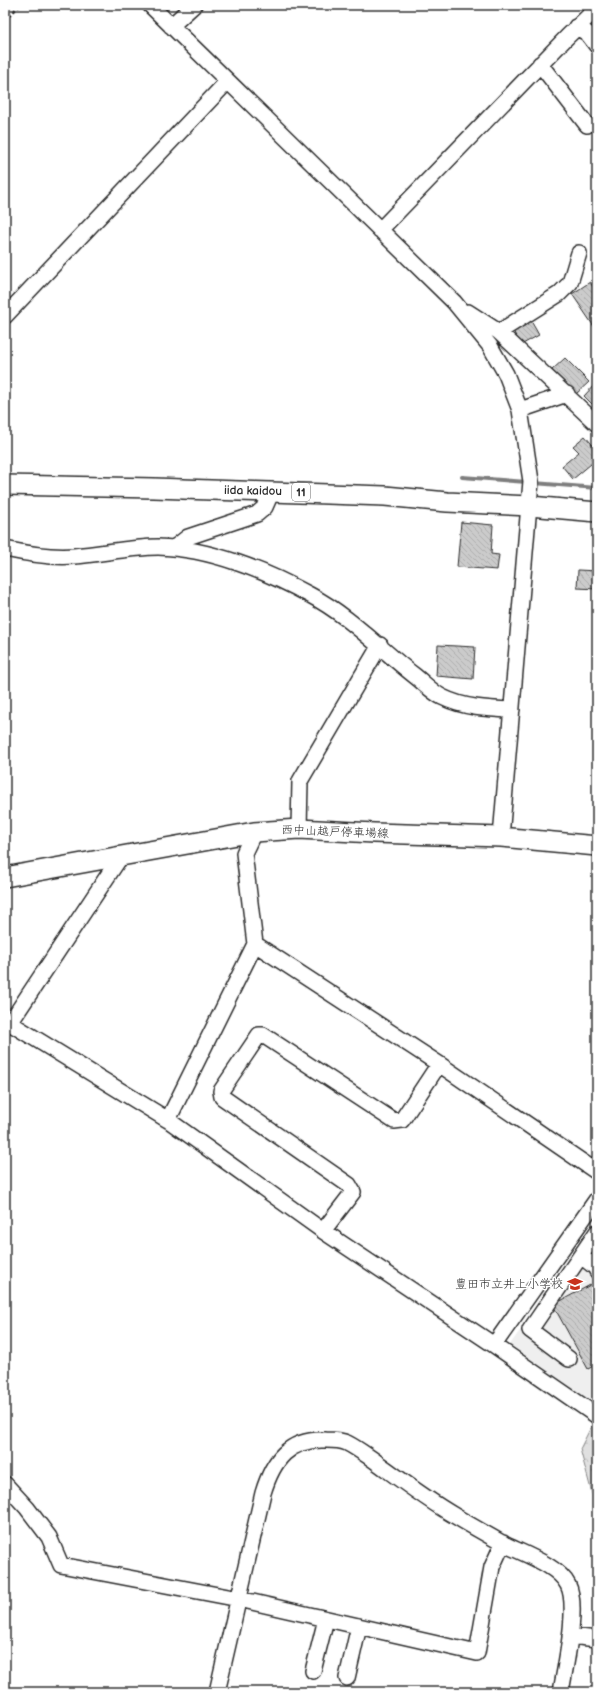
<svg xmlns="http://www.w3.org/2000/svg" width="602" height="1697" font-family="'Balsamiq Sans','Klee One',sans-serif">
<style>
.built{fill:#efefef}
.forest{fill:url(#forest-crowns);stroke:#868686}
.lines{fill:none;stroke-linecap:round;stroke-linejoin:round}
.stream{stroke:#7e7e7e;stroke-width:4}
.building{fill:url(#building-back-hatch);stroke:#2b2b2b}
.minor-casing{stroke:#2b2b2b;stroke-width:18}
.major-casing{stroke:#2b2b2b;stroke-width:22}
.path{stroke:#2b2b2b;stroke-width:2.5;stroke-dasharray:3 3;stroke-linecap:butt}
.minor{stroke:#fff;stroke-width:15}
.major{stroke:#fff;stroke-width:19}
.labels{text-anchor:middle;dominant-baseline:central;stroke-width:3;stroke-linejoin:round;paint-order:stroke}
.shield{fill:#fff;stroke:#6b6b6b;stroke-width:1}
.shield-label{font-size:11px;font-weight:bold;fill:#2b2b2b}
.street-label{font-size:12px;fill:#2b2b2b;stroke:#fff}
.poi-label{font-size:12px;fill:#2b2b2b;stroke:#fff;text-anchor:end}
</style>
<defs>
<pattern id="forest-crowns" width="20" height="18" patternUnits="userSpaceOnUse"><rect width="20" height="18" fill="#e0e0e0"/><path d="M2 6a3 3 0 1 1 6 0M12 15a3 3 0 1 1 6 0" fill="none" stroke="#c0c0c0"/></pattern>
<pattern id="building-back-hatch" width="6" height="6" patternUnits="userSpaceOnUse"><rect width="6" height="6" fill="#cbcbcb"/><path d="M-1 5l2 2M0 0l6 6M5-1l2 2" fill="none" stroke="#aeaeae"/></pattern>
</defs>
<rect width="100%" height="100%" fill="#fff"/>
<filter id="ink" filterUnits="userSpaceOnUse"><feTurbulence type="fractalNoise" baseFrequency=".025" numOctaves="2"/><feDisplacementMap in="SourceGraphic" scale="8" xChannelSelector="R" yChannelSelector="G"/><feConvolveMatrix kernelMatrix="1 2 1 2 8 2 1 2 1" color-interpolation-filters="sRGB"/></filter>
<g filter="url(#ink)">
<path class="built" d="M 597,1222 L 597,1407 L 509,1346 Z"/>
<path class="forest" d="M 592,1425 L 597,1428 L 597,1512 L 580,1449 Z"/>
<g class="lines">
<path class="stream" d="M 462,477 L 527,482
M 534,483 L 597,488"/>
</g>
<path class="building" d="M 590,282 L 597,293 L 597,331 L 572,294 Z
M 531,321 L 539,335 L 521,345 L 513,331 Z
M 565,358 L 589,382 L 576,394 L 552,370 Z
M 597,382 L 597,401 L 593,405 L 584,396 Z
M 585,436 L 597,450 L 597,459 L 573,479 L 562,466 L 579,452 L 573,446 Z
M 461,522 L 493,525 L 491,554 L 499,555 L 497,570 L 457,567 Z
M 578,570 L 597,571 L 597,589 L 577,588 Z
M 438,645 L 475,647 L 473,679 L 436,676 Z
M 592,1284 L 597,1293 L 597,1364 L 588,1369 L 553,1305 Z"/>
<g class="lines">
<g class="minor-casing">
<path id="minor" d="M 150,5 L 454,302 L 490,346 L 506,374 L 520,410 L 531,481 L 501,837
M 171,26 L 194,5
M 576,27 L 587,33 L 597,46
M 540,64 L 587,125
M 380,230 L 567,37 L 597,8
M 468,312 L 499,332 L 597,424
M 5,316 L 227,82
M 499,332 L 559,294 L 570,283 L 579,253
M 520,410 L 567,394
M 174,548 L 188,537 L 257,514 L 265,507 L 272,491
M 5,549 C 28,554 51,558 74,556 C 102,554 130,547 158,547 C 209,548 266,571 310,595 C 350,616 380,649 415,676 C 424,683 432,692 442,697 C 464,708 488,709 512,710
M 299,829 L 300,781 L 380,645
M 255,944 L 439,1064 L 597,1172
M 5,1020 L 168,1120 L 323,1231 L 494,1345 L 597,1416
M 10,1023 L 121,856
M 168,1120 L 255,944 L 244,853 L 254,832
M 323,1231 L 353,1192 L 349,1185 L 222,1097 L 221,1091 L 259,1035 L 263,1035 L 394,1121 L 402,1120 L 439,1064
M 581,1256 L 595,1267 L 597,1271
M 494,1345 L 597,1199
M 569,1359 L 530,1330 L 597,1232
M 5,1484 L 27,1508 L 49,1537 L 61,1565 L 239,1599 L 477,1653 L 492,1567 L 503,1543
M 570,1636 L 597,1639
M 313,1671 L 326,1619
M 347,1678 L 359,1626
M 217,1692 L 263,1493 C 273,1460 289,1438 326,1440 C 333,1440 341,1440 347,1443 C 357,1448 366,1455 375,1461 C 401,1480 427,1500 455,1516 C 470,1525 486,1534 502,1543 C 521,1553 558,1565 568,1585 C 579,1606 565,1667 561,1692"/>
</g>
<g class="major-casing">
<path id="major" d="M 5,485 L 154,488 L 385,496 L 447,502 L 530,506 L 597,512
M 5,877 L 254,832 L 299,829 L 374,833 L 501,837 L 597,846"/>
</g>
<path class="path" d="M 5,20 L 20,5"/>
<use href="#minor" class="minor"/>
<use href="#major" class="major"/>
</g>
</g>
<defs>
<g id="school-bare" transform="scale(1.2)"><path d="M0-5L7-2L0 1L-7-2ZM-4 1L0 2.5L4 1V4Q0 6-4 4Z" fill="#c8321e" stroke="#fff" stroke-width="2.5" paint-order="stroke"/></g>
</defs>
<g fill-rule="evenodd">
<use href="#school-bare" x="575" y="1284"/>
</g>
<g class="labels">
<rect class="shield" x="292" y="483" width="18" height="18" rx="3"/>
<g class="shield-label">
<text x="301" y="492">11</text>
</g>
<g class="street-label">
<text transform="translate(253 491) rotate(1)">iida kaidou</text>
<text transform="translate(335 832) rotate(2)">西中山越戸停車場線</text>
</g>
<g class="poi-label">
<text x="563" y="1284">豊田市立井上小学校</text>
</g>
</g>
<rect width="602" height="1697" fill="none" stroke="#fff" stroke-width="20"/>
<rect x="10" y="10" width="582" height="1677" fill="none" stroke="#2b2b2b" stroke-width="1.5" filter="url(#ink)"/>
</svg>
